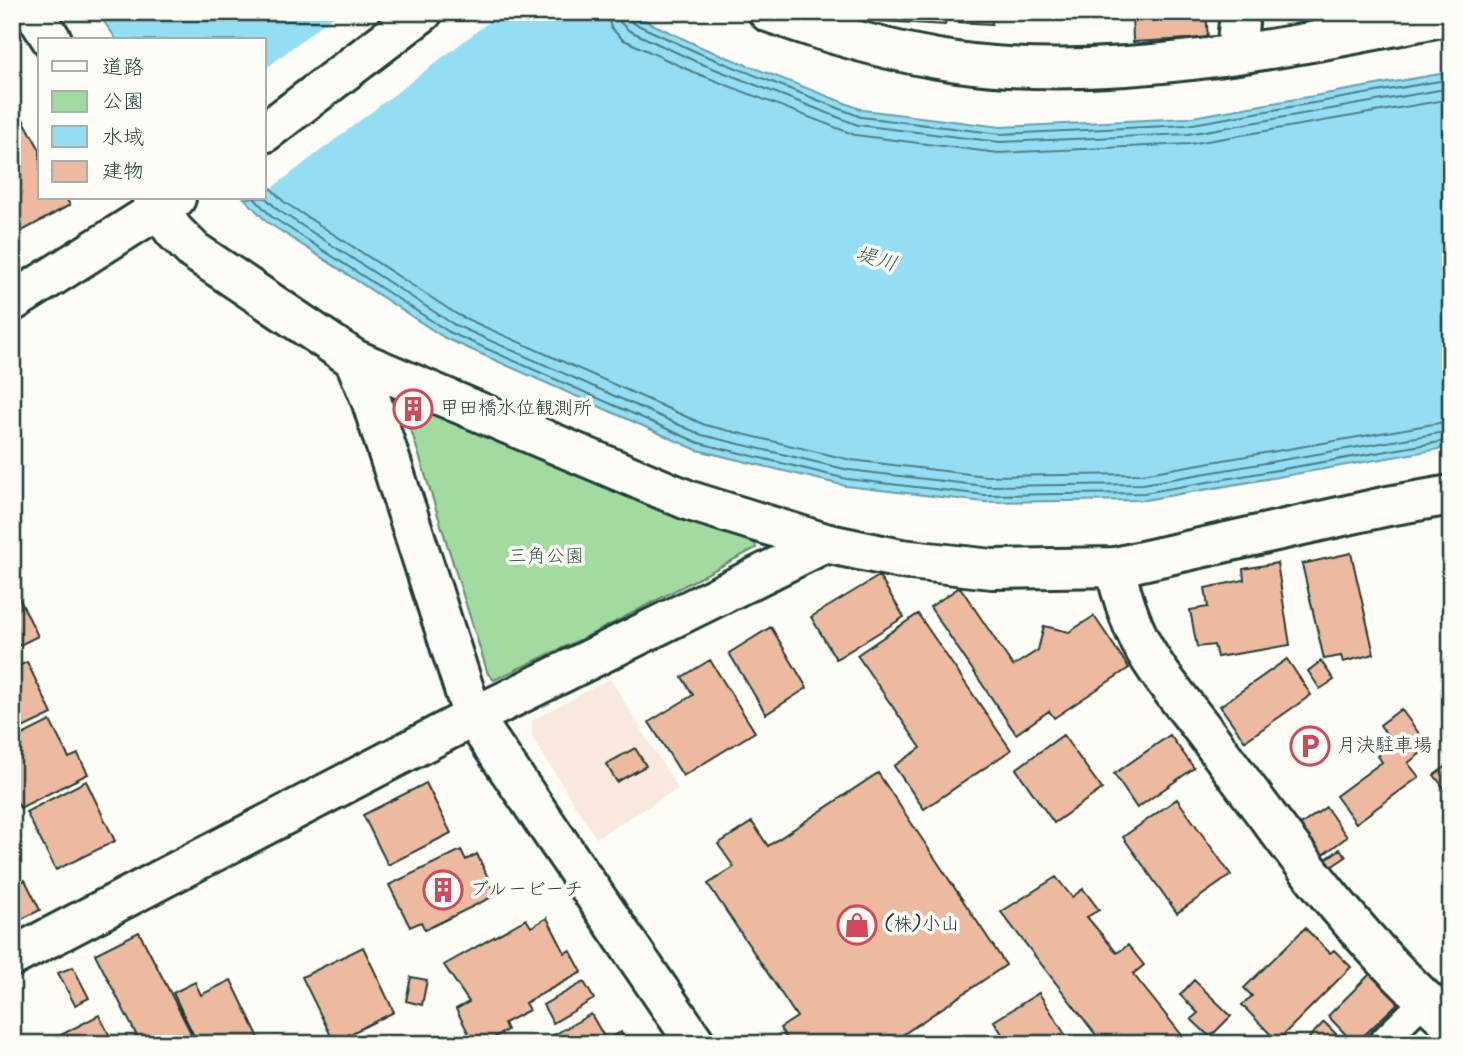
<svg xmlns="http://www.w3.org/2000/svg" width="1463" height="1056" font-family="Kalam,'Klee One',sans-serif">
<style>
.built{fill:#f8e8dd}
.green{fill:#a2dba0;stroke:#608c6a;stroke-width:2}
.water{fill:#94def5;stroke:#659ea8;stroke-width:2}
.pier{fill:#fdfcf7}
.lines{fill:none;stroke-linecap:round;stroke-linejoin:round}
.shore{stroke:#4e7d81;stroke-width:2}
.building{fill:#edba9f;stroke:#1f3d34;stroke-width:2}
.lane-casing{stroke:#1f3d34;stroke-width:32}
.street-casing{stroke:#1f3d34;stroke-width:44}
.secondary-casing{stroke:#1f3d34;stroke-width:44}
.lane{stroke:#fdfcf7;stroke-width:26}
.street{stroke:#fdfcf7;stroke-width:38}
.secondary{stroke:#fdfcf7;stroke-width:38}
.labels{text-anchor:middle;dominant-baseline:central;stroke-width:7;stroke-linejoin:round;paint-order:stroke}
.poi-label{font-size:19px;fill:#1f3d34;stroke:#fdfcf7;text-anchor:start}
.park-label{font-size:19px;fill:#395d4a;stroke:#fdfcf7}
.water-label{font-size:21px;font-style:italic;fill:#365d5b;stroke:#fdfcf7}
</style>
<rect width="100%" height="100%" fill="#fdfcf7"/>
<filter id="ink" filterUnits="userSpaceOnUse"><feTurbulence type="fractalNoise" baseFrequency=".0143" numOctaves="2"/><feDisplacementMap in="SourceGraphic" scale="14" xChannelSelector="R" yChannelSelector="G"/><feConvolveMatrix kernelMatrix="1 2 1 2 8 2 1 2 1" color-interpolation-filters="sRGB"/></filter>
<g filter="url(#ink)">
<path class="built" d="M 610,679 L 678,789 L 596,838 L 532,737 L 532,720 Z"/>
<path class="green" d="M 401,398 L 540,455 L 616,491 L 753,537 L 756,548 L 594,633 L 494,680 L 488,674 Z"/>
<path class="water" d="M 97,12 L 627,12 L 703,48 L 863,110 L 1001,127 L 1187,118 L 1451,72 L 1451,447 L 1145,500 L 984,502 L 846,486 L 697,450 L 445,338 L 267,222 L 244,198 L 264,198 L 264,40 L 117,40 Z"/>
<path class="pier" d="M 338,12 L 502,12 L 264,194 L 264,70 Z"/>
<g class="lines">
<path class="shore" d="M 607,12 L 611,28 L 622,39 L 693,72 L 855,135 L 998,153 L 1190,144 L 1451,99
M 618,12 L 620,22 L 628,30 L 697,62 L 858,125 L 1000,142 L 1188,134 L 1451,88
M 627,12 L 631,22 L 701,54 L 861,117 L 1001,134 L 1187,125 L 1451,79
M 264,181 L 284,202 L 458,315 L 705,425 L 851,460 L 986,476 L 1142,474 L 1451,421
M 264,196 L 278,210 L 453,324 L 702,435 L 849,470 L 985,486 L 1143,484 L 1451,431
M 254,198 L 272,217 L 449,332 L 699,443 L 847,479 L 985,495 L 1144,493 L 1451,440"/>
</g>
<path class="building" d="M 883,12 L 946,12 L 945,25 L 882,21 Z
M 955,12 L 992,12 L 992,24 L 955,22 Z
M 1015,12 L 1103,12 L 1103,19 L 1015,16 Z
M 1132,12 L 1206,12 L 1208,38 L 1133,42 Z
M 12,99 L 40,150 L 40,198 L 66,198 L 70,205 L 15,235 L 12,229 Z
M 416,400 L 421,414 L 409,418 L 405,404 Z
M 1351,553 L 1374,654 L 1343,662 L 1341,656 L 1324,659 L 1302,564 Z
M 1277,563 L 1290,645 L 1217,657 L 1214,645 L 1197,647 L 1190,610 L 1208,607 L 1205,588 L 1244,580 L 1243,569 Z
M 879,576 L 904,617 L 836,659 L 811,617 Z
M 12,584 L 38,636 L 12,649 Z
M 960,587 L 1013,666 L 1038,650 L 1044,626 L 1069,632 L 1094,616 L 1129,668 L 1054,718 L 1049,711 L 1016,734 L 930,607 Z
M 918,614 L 1011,750 L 924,809 L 894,766 L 921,748 L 857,655 Z
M 771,627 L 807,688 L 766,714 L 729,653 Z
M 1287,659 L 1311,695 L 1245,741 L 1220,706 Z
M 710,660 L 755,732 L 683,776 L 649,722 L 693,695 L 682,677 Z
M 1321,661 L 1334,680 L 1320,689 L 1308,671 Z
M 27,662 L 52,714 L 12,733 L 12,669 Z
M 1401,709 L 1429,747 L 1408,763 L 1419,777 L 1356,823 L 1336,796 L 1382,762 L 1378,756 L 1393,744 L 1380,725 Z
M 50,721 L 69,758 L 78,754 L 88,774 L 20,808 L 12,793 L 12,740 Z
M 1063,735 L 1102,789 L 1054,823 L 1016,769 Z
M 1170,735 L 1194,768 L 1137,808 L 1114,774 Z
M 635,748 L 646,766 L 617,782 L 606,764 Z
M 1451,763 L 1451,797 L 1434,775 Z
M 878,773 L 1006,965 L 889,1044 L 790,1044 L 780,1028 L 797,1017 L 708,884 L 734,867 L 718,844 L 752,822 L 768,846 Z
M 86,781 L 115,841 L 56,870 L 26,812 Z
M 426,783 L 451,833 L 388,865 L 363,815 Z
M 1177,799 L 1231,875 L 1177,913 L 1123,837 Z
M 1326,807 L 1347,837 L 1317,859 L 1295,829 Z
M 1340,849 L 1346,857 L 1331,867 L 1325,860 Z
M 461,850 L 466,860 L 477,854 L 496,895 L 425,930 L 421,922 L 410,927 L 389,885 Z
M 1056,877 L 1072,897 L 1083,889 L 1099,910 L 1087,917 L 1117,953 L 1128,945 L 1144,965 L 1133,974 L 1189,1044 L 1103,1044 L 1001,912 Z
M 25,880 L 40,910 L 12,924 L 12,886 Z
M 547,918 L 565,953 L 570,950 L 582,972 L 525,1003 L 529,1010 L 504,1023 L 507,1030 L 483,1044 L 474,1044 L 456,1009 L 469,1002 L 444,965 L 526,919 L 531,927 Z
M 1305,928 L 1330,953 L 1334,950 L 1351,967 L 1277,1041 L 1242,1005 L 1252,996 L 1244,988 Z
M 139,932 L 191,1033 L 170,1044 L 141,1044 L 95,954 Z
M 363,947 L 394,1012 L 334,1042 L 302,977 Z
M 73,967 L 89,998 L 75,1005 L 58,973 Z
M 1372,972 L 1400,1001 L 1355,1044 L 1328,1016 Z
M 411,977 L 427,980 L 422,1005 L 406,1001 Z
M 231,980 L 262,1044 L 198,1044 L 173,993 L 195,982 L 201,995 Z
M 1194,980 L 1231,1016 L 1210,1037 L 1191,1019 L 1198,1013 L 1180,995 Z
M 584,982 L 594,999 L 553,1023 L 543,1005 Z
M 1039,993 L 1071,1044 L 1008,1044 L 994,1021 Z
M 591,1014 L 606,1040 L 621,1032 L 627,1044 L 538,1044 Z
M 99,1015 L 114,1044 L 63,1044 L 59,1036 Z
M 1324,1022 L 1346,1044 L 1303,1044 Z"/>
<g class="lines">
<g class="lane-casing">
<path id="lane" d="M 1380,1044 L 1426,999"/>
</g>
<g class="street-casing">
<path id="street" d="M 34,12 L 52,40
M 768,12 C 830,34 892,53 957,62 C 1116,84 1295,46 1451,15
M 1236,53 L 1240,12
M 152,198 L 174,231 L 194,251 L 354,359 L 690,501 L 825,543 L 901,559 L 992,569 L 1115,567 L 1388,506 L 1451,495
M 354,359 L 371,400 L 473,717 L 696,1044
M 1115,567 C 1121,594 1129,619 1141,643 C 1160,679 1192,713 1216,747 C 1287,843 1360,945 1451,1023
M 12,957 L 473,717 L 825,543"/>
</g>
<g class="secondary-casing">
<path id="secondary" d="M 264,133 L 423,12
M 12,302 L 176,198"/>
</g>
<use href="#lane" class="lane"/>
<use href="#street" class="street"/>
<use href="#secondary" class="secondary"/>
</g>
</g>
<defs>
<g id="building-ring" transform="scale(2.0125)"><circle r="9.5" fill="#fdfcf7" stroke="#d1495b" stroke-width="1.5"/><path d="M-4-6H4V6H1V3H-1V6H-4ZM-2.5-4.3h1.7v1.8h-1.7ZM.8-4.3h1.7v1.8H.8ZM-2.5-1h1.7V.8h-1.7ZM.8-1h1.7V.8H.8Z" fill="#d1495b"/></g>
<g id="parking-ring" transform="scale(2.0125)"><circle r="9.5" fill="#fdfcf7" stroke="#d1495b" stroke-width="1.5"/><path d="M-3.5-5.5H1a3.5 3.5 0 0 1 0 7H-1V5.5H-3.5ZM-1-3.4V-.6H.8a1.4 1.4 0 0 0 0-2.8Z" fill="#d1495b"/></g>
<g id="shop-ring" transform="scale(2.0125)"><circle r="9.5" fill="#fdfcf7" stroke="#d1495b" stroke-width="1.5"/><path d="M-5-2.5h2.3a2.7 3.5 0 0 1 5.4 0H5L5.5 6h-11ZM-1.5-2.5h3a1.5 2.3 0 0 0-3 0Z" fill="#d1495b"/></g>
</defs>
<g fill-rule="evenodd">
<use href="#building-ring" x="413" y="409"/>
<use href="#parking-ring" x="1310" y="746"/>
<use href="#building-ring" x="443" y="890"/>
<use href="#shop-ring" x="857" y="925"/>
</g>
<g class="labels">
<g class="poi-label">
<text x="440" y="409">甲田橋水位観測所</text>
<text x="1337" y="746">月決駐車場</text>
<text x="470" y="890">ブルービーチ</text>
<text x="884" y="925">(株)小山</text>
</g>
<g class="park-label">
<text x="546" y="557">三角公園</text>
</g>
<g class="water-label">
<text transform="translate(876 260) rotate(17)">堤川</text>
</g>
</g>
<rect width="1463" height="1056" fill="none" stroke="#fdfcf7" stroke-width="42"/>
<rect x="21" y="21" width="1421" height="1014" fill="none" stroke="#1f3d34" stroke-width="2.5" filter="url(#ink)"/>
<rect x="38" y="38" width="228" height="161" fill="#fdfcf7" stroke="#a4b0a9" stroke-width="2"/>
<rect x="52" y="61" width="35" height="10" fill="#fdfcf7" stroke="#a4b0a9" stroke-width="2"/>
<text x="102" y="74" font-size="21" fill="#1f3d34">道路</text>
<rect x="52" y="91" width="35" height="21" fill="#a2dba0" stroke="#a4b0a9" stroke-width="2"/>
<text x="102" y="108" font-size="21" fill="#1f3d34">公園</text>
<rect x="52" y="126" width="35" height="21" fill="#94def5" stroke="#a4b0a9" stroke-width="2"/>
<text x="102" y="144" font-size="21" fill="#1f3d34">水域</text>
<rect x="52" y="161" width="35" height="21" fill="#edba9f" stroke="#a4b0a9" stroke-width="2"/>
<text x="102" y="178" font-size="21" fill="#1f3d34">建物</text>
</svg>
